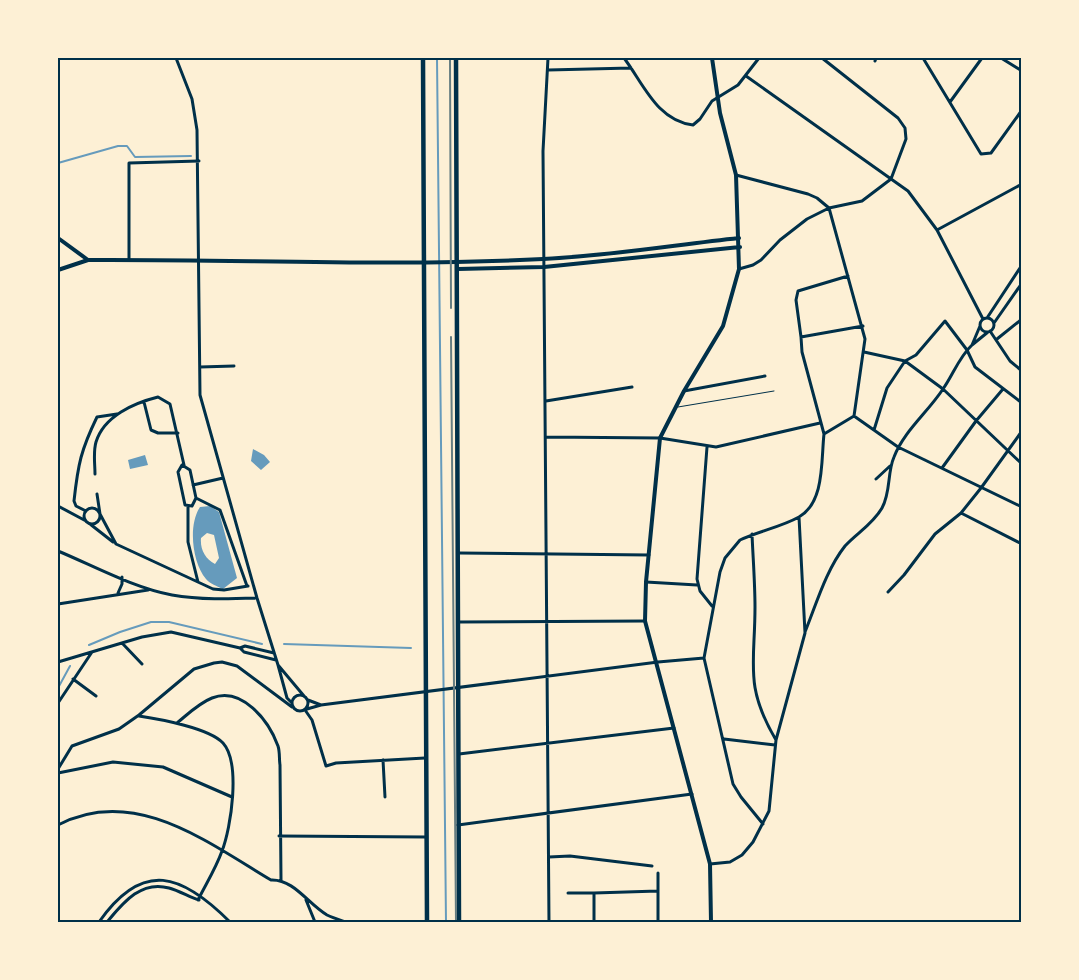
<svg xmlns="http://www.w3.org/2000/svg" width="1079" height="980" font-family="Quicksand,sans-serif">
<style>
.water{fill:#669bbc;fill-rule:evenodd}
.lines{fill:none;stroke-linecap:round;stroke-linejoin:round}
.stream{stroke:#669bbc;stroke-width:2}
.service{stroke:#003049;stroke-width:1}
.minor{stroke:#003049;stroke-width:3}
.tertiary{stroke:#003049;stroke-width:4}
.primary{stroke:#003049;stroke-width:4.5}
.rail{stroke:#657d81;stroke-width:2}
.neatline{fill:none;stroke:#003049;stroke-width:2}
</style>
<rect width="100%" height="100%" fill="#fdf0d5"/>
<path class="water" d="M 253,449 L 264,455 L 270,462 L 261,470 L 251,461 Z
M 145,455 L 148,465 L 130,469 L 128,460 Z
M 210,506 L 219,512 L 237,578 L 223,589 C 217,586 210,584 206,579 C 192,562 188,525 200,507 ZM 207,533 L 214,535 L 219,558 L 215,564 C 205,559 200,549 201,538 Z"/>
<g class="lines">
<path class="stream" d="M 437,58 L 446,922
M 58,163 L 118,146 L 127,146 L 135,157 L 191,156
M 284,644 L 411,648
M 89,645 L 120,632 L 151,622 L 169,622 L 262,644
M 58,688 L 70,666"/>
<path class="service" d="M 678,407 L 774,391"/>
<path class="minor" d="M 176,58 L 192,99 L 197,130 L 200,395 L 257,598 L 278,665
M 548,58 L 543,151 L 549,922
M 624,58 C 643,83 657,121 693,125 L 700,119 L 712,101 L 738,85 L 759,58
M 923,58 L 981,154 L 991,153 L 1022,110
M 1001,58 L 1022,71
M 875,61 L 876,58
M 548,70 L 631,68
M 746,76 L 908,191 L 937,230 L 983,319
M 950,102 L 982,58
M 736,175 L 808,194 L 817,198 L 829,208
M 829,208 L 865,339 L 854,416
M 937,230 L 1022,184
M 129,260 L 129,163 L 199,161
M 739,269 L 753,265 L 761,260 L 780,240 L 807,219 L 829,208 L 862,201 L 891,179 L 906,139 L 905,128 L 898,118 L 822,58
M 987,318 L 1022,265
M980 325a7 7 0 1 1 14 0a7 7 0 1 1-14 0Z
M 994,323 L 1022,283
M 980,326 L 972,345 L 988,332
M 990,331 L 1010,361 L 1022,371
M 801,337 L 796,300 L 798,291 L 848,276
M 997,339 L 1022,319
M 864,352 L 905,361 L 943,389 L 1022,464
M 200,367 L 234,366
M 684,391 L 765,376
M 546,401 L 632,387
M 144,402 L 151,430 L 158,433 L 178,433
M 874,430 L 887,388 L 905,361 L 916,355 L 945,321 L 967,350 L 975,367 L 1022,403
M 824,434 L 802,352 L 801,337 L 863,326
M 546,437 L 660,438 L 716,447 L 820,423
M 707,447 L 697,579 L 700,591 L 712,606
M 942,468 L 976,421 L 1003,389
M 95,474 C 95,464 93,452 96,442 C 104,416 134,403 158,397 L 170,404 L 184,465
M 876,479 L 890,466
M 193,485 L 223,478
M 97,494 L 100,514 L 116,544 L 213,589 L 224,590 L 248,586
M 196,498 L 192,506 L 185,505 L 178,472 L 182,465 L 190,470 L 196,498 L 220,510 L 247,586
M 58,506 L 86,521
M 188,507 L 188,542 L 198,582
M84 516a8 8 0 1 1 16 0a8 8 0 1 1-16 0Z
M 86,511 L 76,506 L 74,501 C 78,464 81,450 97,417 L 117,414
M 961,513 L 1022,544
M 90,524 L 113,542
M 752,534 C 753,558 755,583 755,607 C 755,664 744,686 776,740
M 58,551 C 94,566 134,588 172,595 C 200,600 229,599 257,598
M 459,553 L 649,555
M 646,582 L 697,585
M 888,592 L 904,575 L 935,534 L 961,513 L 981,488 L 1022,431
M 118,593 L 122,584 L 122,577
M 58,604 L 148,590
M 459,622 L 645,621
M 805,632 C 816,605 826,570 845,546 C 857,533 873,524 882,508 C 891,492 887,473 894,457 C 904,431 928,412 943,389 C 953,375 959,357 972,345
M 122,643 L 142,664
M 274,653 L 245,646 L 240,648 L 244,652 L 276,660
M 58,662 L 142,637 L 171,632 L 240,648
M 73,679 L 96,696
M292 703a8 8 0 1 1 16 0a8 8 0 1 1-16 0Z
M 291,702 L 287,698 L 278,665 L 304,696
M 58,703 L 92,652
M 321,705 L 658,662 L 704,658
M 307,709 L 321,705 L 308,700
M 305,710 L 312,720 L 326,766 L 336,763 L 425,758
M 139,716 C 159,719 209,728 223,743 C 241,763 231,828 222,851 C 216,868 206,884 198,900
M 177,723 C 188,714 199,703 212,698 C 242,686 269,721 278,746 C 280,752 279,759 280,765 L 281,880
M 724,739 L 775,745
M 459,754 L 674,728
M 383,760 L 385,797
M 58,769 L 72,746 L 119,729 L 139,715 L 194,669 L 214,663 L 222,662 L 237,666 L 292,707
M 58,773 L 113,762 L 163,767 L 232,797
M 763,824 L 741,797 L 733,784 L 704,658 L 720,572 L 725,558 L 740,540 C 759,531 781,527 799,517 C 825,502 821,460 824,434 L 854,416 L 898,447 L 1022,507
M 58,825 C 134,785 207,842 271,880 C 294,879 308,904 327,915 C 333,918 340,920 346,922
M 458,825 L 692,794
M 279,836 L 426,837
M 549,857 L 570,856 L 652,866
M 710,864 L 730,862 L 742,855 L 753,842 L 769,811 L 776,740 L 805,633 L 799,517
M 658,873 L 658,922
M 568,893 L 594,893 L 594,922
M 594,893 L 658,891
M 306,900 L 315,922
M 99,922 C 143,859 182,874 230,922
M 107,922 C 123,903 141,880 169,888 C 180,891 189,897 199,900"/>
<path class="tertiary" d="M 58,238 L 88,260
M 458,269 L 544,267 L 740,247
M 58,270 L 88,260 C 240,259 392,267 543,259 C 609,256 674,245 739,238
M 711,922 L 710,864 L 645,621 L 646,582 L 660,438 L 684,391 L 723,326 L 739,269 L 736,175 L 720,113 L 712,58"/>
<path class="primary" d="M 423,58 L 427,922
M 456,58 L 459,922"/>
<path class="rail" d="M 450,58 L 451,308
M 451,337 L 456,922"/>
</g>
<rect width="1079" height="980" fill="none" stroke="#fdf0d5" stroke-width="118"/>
<rect x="59" y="59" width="961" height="862" class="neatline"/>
</svg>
